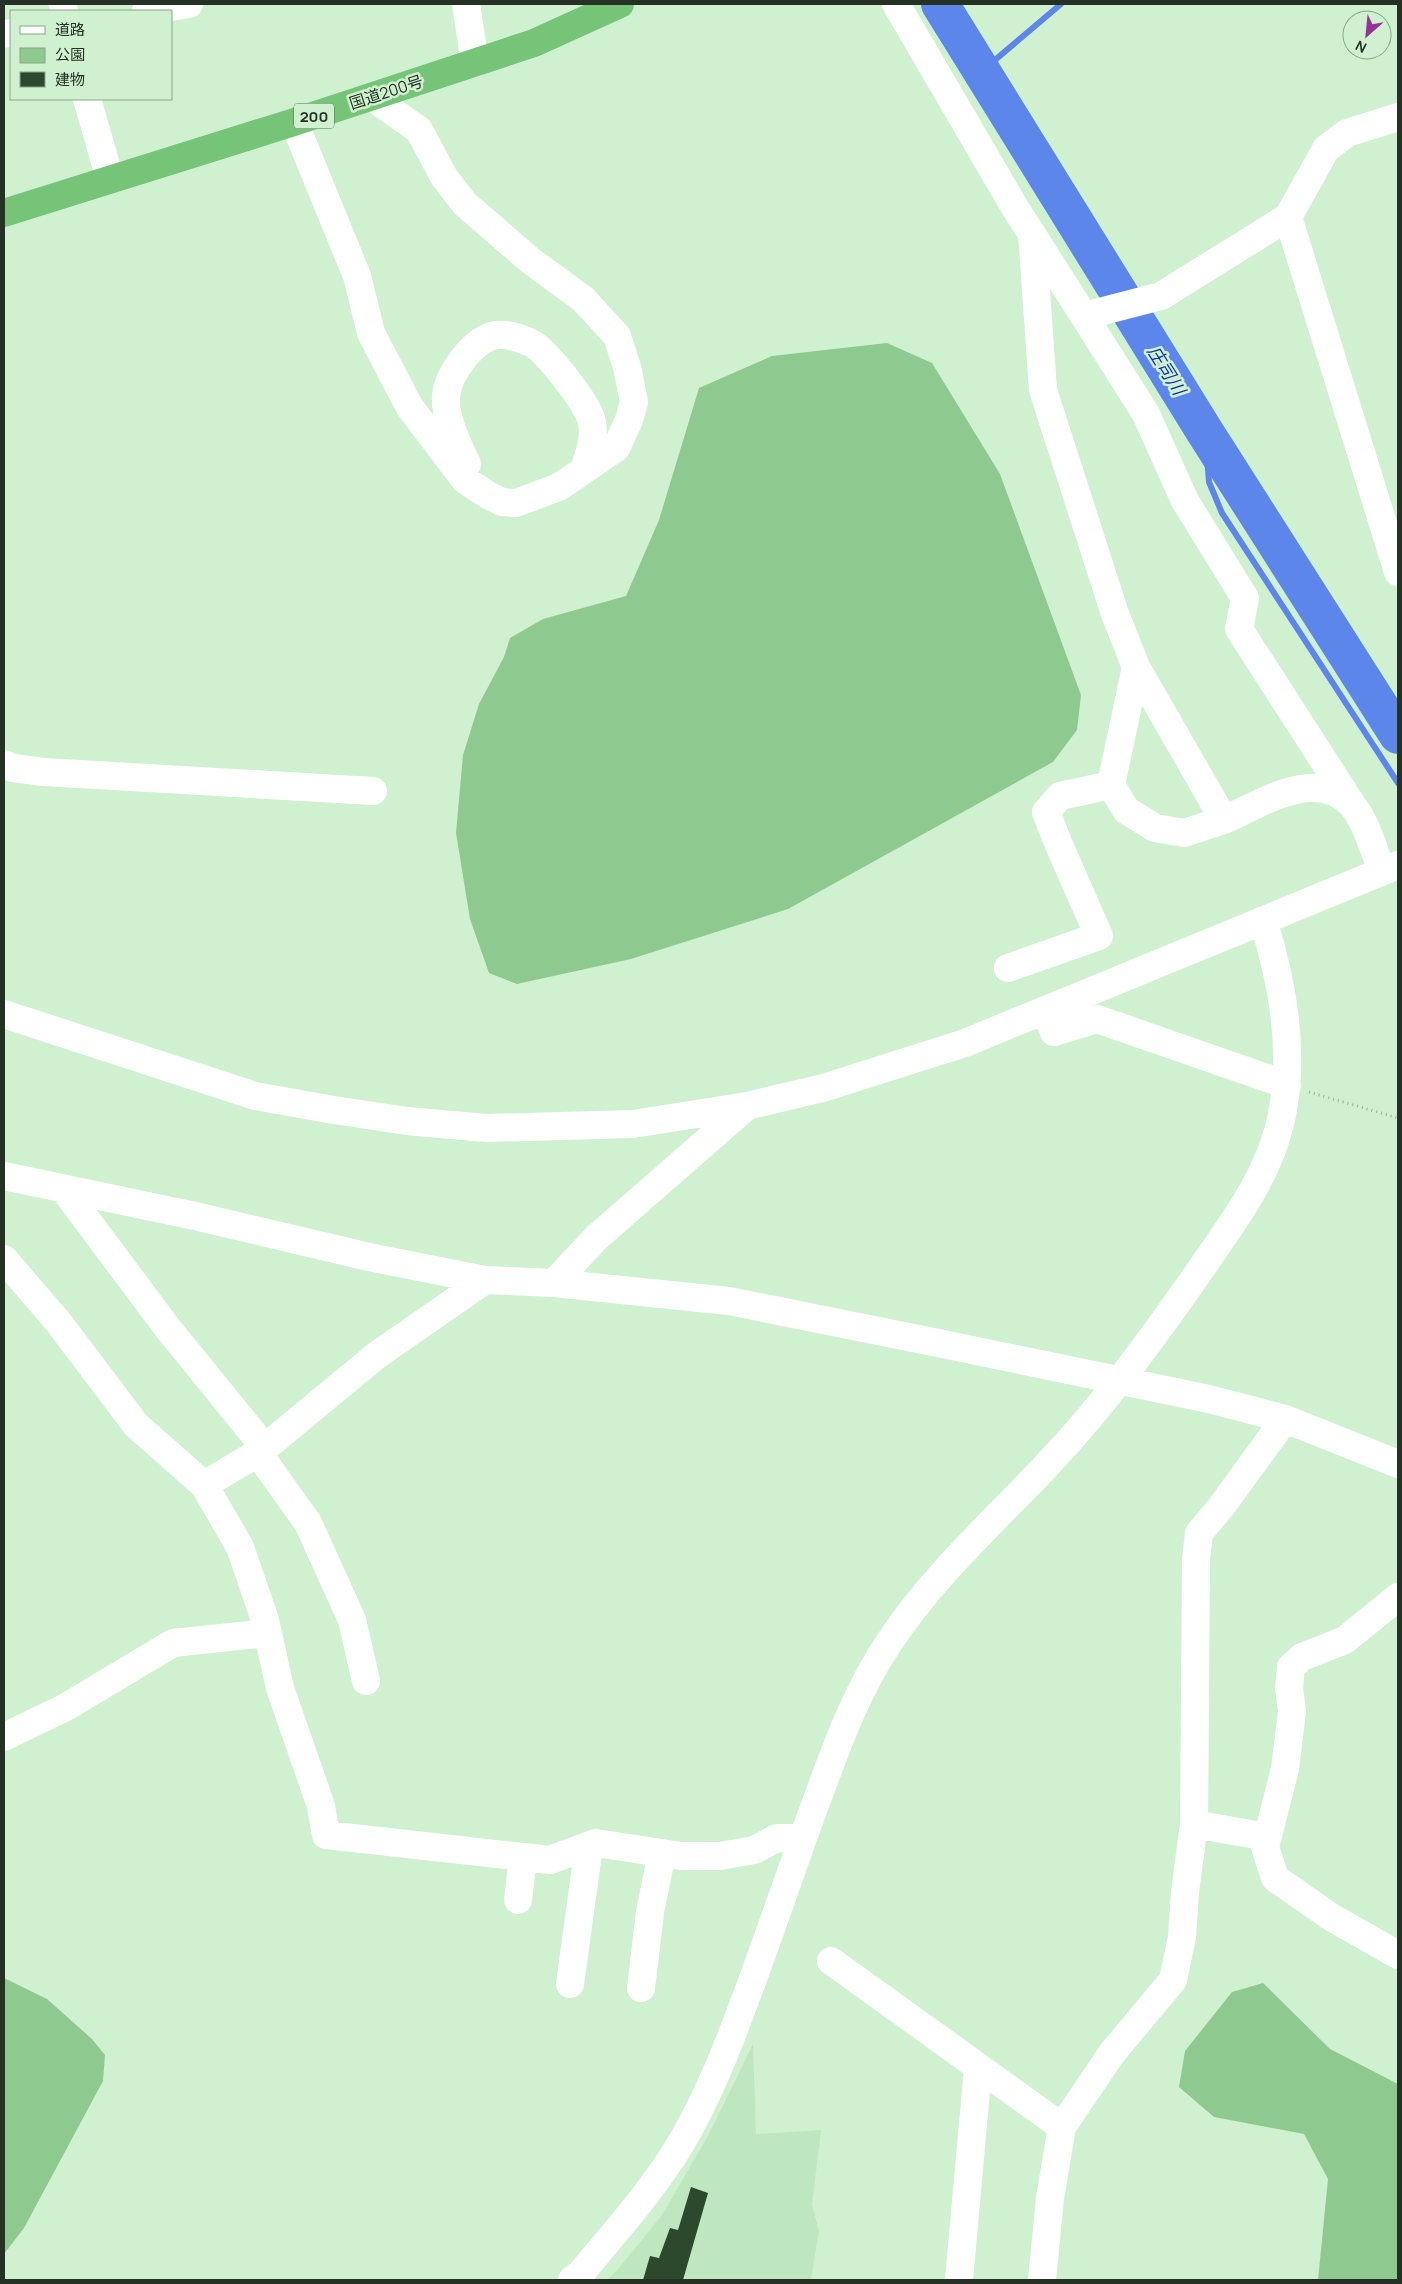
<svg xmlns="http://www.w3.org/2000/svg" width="1402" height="2284" font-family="Manrope,'Noto Sans JP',sans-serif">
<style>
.built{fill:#bfe7bf}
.green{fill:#8eca8f}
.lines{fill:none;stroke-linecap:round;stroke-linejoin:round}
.stream{stroke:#5c86e9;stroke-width:6}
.river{stroke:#5c86e9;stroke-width:38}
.building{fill:#2d492d}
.path{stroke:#97b397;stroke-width:3;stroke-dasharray:1 4;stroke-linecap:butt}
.minor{stroke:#fff;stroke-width:28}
.highway{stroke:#76c478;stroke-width:28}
.labels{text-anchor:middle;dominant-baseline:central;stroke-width:5;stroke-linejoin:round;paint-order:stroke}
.shield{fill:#cff1cf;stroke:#576b57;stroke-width:1}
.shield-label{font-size:15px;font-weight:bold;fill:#243124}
.street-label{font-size:16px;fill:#243124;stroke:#cff1cf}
.water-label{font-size:18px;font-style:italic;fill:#0f33a4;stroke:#cff1cf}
</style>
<rect width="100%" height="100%" fill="#cff1cf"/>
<path class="built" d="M 753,2044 L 756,2134 L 821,2130 L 812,2205 L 819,2231 L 811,2280 L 607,2280 L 619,2268 L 662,2215 L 709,2134 Z"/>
<path class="green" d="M 887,343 L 932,363 L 1000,474 L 1081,695 L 1077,730 L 1053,762 L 788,909 L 631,959 L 517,984 L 489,973 L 470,919 L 456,833 L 463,755 L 479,704 L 504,657 L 510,638 L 543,619 L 626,596 L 659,520 L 699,388 L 772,356 Z
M 4,1978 L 47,1999 L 92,2039 L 105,2055 L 103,2081 L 24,2228 L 4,2254 Z
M 1263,1983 L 1330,2049 L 1398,2084 L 1398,2280 L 1318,2280 L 1328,2179 L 1304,2134 L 1214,2117 L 1179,2087 L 1185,2051 L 1232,1992 Z"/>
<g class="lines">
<path class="stream" d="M 982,71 L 1061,4
M 1205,432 L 1209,482 L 1222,513 L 1398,783"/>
<path class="river" d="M 940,4 L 1205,432 L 1398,735"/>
</g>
<path class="building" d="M 691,2187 L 708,2193 L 683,2280 L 643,2280 L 650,2256 L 659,2258 L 670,2228 L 678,2230 Z"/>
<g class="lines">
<path class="path" d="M 1309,1092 L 1398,1118"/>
<path class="minor" d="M 63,4 L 64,11
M 466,4 L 475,63
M 896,4 L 1014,206 L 1084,316 L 1161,296 L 1288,217 L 1326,149 L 1347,133 L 1398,117
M 146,11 L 189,4
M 4,34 L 11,33
M 87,99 L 110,179
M 294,122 L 357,276 L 371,333 L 409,406 L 465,480 L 488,495 L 502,502 L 516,503 L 559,487 L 616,448 L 629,420 L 634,402 L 627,367 L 617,336 L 583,299 L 531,261 L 465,204 L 444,177 L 419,130 L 372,97
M 1288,217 L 1398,572
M 1032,234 L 1043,390 L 1115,614 L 1136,667 L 1224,820 C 1261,804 1316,766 1352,805 C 1366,821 1374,851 1382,871
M 1084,316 L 1146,414 L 1185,501 L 1245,598 L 1239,629 L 1351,803
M 467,464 C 458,446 444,416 446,396 C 448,374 474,338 497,335 C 508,334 523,339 533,344 C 548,353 589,405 592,422 C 595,440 589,454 584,470
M 1136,667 L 1111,785 L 1126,810 L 1155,828 L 1184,833 L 1224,820
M 4,764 L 13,768 L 44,772 L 373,791
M 1008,968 L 1099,936 L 1059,845 L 1046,812 L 1060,796 L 1111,785
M 1045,1010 L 1054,1032 L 1097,1019 L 1287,1085
M 4,1014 L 255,1096 L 334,1110 L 407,1121 L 486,1128 L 633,1124 L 747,1106 L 823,1088 L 965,1043 L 1398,865
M 4,1176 L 195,1216 L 369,1257 L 485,1280 L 554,1283 L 729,1301 L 938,1343 L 1209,1399 L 1285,1419 L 1398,1464
M 63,1188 L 166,1326 L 265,1448
M 4,1259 L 59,1323 L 136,1425 L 204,1485 L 240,1547 L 265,1620 L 280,1688 L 321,1806 L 326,1835 L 550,1860 L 596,1843 L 681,1856 L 720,1856 L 754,1850 L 777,1838 L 803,1838
M 554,1283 L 596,1238 L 747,1106
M 258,1453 L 308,1523 L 352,1620 L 366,1681
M 204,1485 L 261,1451 L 377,1355 L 485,1280
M 1398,1597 L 1345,1640 L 1302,1657 L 1291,1667 L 1289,1688 L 1292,1711 L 1285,1769 L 1265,1847 L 1275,1878 L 1331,1917 L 1398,1955
M 4,1737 L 66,1707 L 173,1643 L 268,1633
M 1194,1824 L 1267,1837
M 518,1900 L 523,1857
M 831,1961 L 1062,2127
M 570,1984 L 589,1846
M 641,1988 L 650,1912 L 662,1853
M 572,2280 L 581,2273 C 611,2237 643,2201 669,2162 C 691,2130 708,2093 723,2057 C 757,1974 784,1889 815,1805 C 836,1748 856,1691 890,1641 C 934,1575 993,1522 1047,1465 C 1105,1404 1155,1335 1203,1266 C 1228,1229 1255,1194 1271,1152 C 1300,1078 1286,993 1263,920
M 959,2280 L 978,2068
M 1042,2280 L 1050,2198 L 1062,2127 L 1112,2053 L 1173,1980 L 1182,1937 L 1185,1892 L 1194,1824 L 1196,1560 L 1199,1533 L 1221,1507 L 1285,1419"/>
<path class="highway" d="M 4,213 L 288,124 L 534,43 L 620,4"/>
</g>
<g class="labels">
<rect class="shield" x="294" y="103.5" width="40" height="25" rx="4"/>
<g class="shield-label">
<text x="314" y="116">200</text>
</g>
<g class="street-label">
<text transform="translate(386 92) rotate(-18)">国道200号</text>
</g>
<g class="water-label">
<text transform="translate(1167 370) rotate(58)">庄司川</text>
</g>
</g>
<rect width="1402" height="2284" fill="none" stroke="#243124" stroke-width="10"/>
<rect x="10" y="10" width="162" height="90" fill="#cff1cf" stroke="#8ba48b"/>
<rect x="20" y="26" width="25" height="8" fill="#ffffff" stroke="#8ba48b"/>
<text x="55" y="35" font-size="15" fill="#243124">道路</text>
<rect x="20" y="48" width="25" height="15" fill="#8eca8f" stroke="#8ba48b"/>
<text x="55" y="60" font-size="15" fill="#243124">公園</text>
<rect x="20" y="72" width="25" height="15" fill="#2d492d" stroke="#8ba48b"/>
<text x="55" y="85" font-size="15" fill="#243124">建物</text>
<g transform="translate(1367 35) rotate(207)"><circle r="24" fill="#cff1cf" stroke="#8ba48b"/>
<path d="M0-4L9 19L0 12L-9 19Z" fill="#93339b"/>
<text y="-8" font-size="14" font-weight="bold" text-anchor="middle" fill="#243124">N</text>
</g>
</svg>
